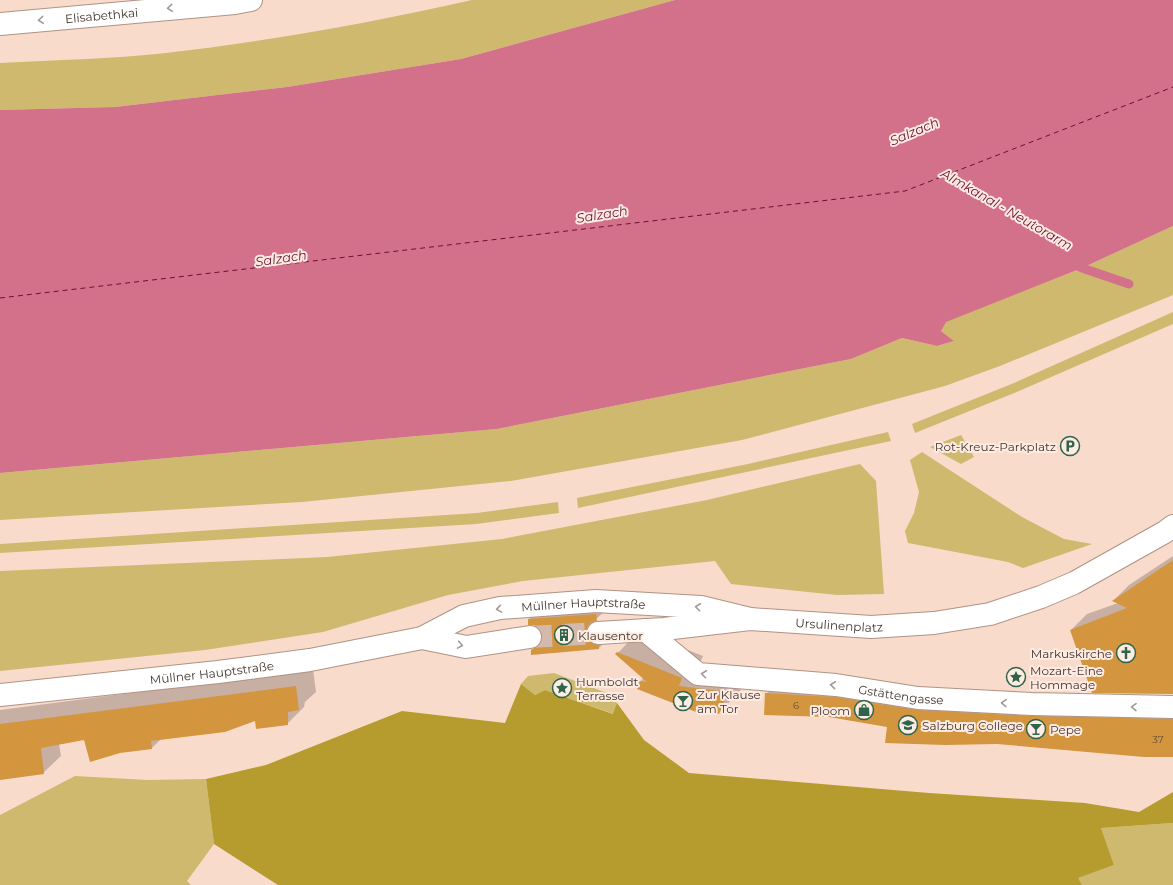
<svg xmlns="http://www.w3.org/2000/svg" width="1173" height="885" font-family="Montserrat,sans-serif">
<style>
.green{fill:#ceb96f}
.forest{fill:#b69b2e}
.water{fill:#d3708a}
.shadow{fill:#0003}
.lines{fill:none;stroke-linecap:round;stroke-linejoin:round}
.stream{stroke:#d3708a;stroke-width:9}
.ferry{stroke:#6b1133;stroke-width:1;stroke-dasharray:5 4;stroke-linecap:butt}
.building{fill:#d3953e}
.minor-tunnel{stroke:#d4baad;stroke-width:22;stroke-dasharray:22 11;stroke-linecap:butt}
.minor-casing{stroke:#af9384;stroke-width:24}
.minor{stroke:#fff;stroke-width:22}
.oneway{stroke:#a09a97}
.labels{text-anchor:middle;dominant-baseline:central;stroke-width:4;stroke-linejoin:round;paint-order:stroke}
.number-label{font-size:10px;fill:#664d33}
.street-label{font-size:12px;fill:#41352f;stroke:#feebe2}
.poi-label{font-size:12px;fill:#41352f;stroke:#feebe2;text-anchor:start}
.water-label{font-size:13px;font-style:italic;fill:#6b1133;stroke:#feebe2}
</style>
<rect width="100%" height="100%" fill="#f9dbcc"/>
<path class="green" d="M 472,0 L 675,0 L 461,59 L 287,87 L 115,107 L 0,110 L 0,63 C 55,60 111,59 166,53 C 268,41 371,23 472,0 Z
M 1173,226 L 1173,295 L 1000,366 L 945,386 L 742,440 L 511,481 L 302,502 L 0,520 L 0,473 L 497,429 L 851,359 L 902,338 L 937,346 L 954,341 L 941,331 L 945,322 L 1082,268 Z
M 1173,312 L 1173,324 L 1019,391 L 915,433 L 912,424 L 1014,383 Z
M 888,432 L 891,441 L 578,508 L 577,498 L 748,464 Z
M 961,435 L 974,457 L 961,464 L 930,447 Z
M 922,452 L 1022,517 L 1064,539 L 1092,544 L 1023,568 L 1008,562 L 908,543 L 905,531 L 914,513 L 919,492 L 910,460 Z
M 860,464 L 876,481 L 884,594 L 837,595 L 731,584 L 715,561 L 523,581 L 448,595 L 323,632 L 205,650 L 0,671 L 0,571 L 327,557 L 502,539 L 707,500 Z
M 558,502 L 559,513 L 476,524 L 0,553 L 0,544 L 477,513 Z
M 554,673 L 607,693 L 617,703 L 614,714 L 545,690 L 535,695 L 521,684 L 528,676 Z
M 75,776 L 148,780 L 206,779 L 214,844 L 187,881 L 191,885 L 0,885 L 0,815 Z
M 1173,823 L 1173,885 L 1082,885 L 1077,878 L 1114,865 L 1101,828 Z"/>
<path class="forest" d="M 521,684 L 535,695 L 545,690 L 613,714 L 617,703 L 644,740 L 689,773 L 929,793 L 1085,803 L 1139,812 L 1173,792 L 1173,823 L 1101,828 L 1114,865 L 1078,878 L 1082,885 L 278,885 L 214,844 L 206,779 L 266,765 L 402,711 L 505,723 Z"/>
<path class="water" d="M 675,0 L 1173,0 L 1173,226 L 1082,268 L 946,322 L 941,331 L 954,341 L 937,346 L 902,338 L 851,359 L 497,429 L 0,473 L 0,110 L 115,107 L 287,87 L 461,59 Z"/>
<path class="shadow" d="M 1173,556 L 1173,693 L 1071,630 L 1087,614 L 1118,603 L 1114,600 L 1129,585 Z
M 538,610 L 606,610 L 595,620 L 594,624 L 608,639 L 599,648 L 532,650 L 543,640 L 543,635 L 540,628 L 529,619 Z
M 639,631 L 703,656 L 699,665 L 749,671 L 740,691 L 719,713 L 640,682 L 643,678 L 617,654 Z
M 313,669 L 316,692 L 305,702 L 304,707 L 287,724 L 256,720 L 161,739 L 152,748 L 119,752 L 85,739 L 59,744 L 61,756 L 43,773 L 0,779 L 0,710 Z
M 782,678 L 933,695 L 1173,704 L 1173,756 L 888,727 L 766,694 Z"/>
<g class="lines">
<path class="stream" d="M 1072,263 L 1082,268 L 1129,284"/>
<path class="ferry" d="M 0,298 L 905,191 L 1173,87"/>
</g>
<path class="building" d="M 1173,560 L 1173,694 L 1092,693 L 1070,630 L 1127,608 L 1112,601 Z
M 596,614 L 597,621 L 591,622 L 587,627 L 586,634 L 588,640 L 593,644 L 599,645 L 599,649 L 531,655 L 531,650 L 538,646 L 541,642 L 542,635 L 539,629 L 534,625 L 528,625 L 528,619 Z
M 617,652 L 682,678 L 679,686 L 728,692 L 719,714 L 696,712 L 637,689 L 639,681 L 647,682 L 615,654 Z
M 296,686 L 299,710 L 288,712 L 288,725 L 256,729 L 255,721 L 225,732 L 151,741 L 152,749 L 120,753 L 90,762 L 84,740 L 41,748 L 44,774 L 0,780 L 0,724 Z
M 765,693 L 835,697 L 917,710 L 1032,716 L 1173,719 L 1173,757 L 1144,757 L 997,744 L 945,745 L 885,743 L 887,727 L 829,717 L 764,715 Z"/>
<g class="lines">
<path class="minor-tunnel" d="M 530,637 L 598,633"/>
<g class="minor-casing">
<g id="minor">
<path id="s1" d="M 0,24 L 235,3 L 251,0"/>
<path id="s2" d="M 645,630 L 698,674 L 836,685 L 918,698 L 1032,704 L 1173,707"/>
<path id="s3" d="M 598,633 L 664,629 L 750,619 L 871,627 L 934,623 L 990,614 L 1041,597 L 1074,583 L 1165,532 L 1173,526"/>
<path d="M 422,638 L 466,647 L 530,637"/>
<path id="s4" d="M 0,695 L 218,672 L 310,660 L 422,638 L 464,616 L 500,608 L 596,601 L 701,607 L 750,619"/>
</g>
</g>
<use href="#minor" class="minor"/>
</g>
<defs><path id="oneway-chevron" d="M-2-3.5L2.5 0L-2 3.5" fill="none" stroke-width="1.6" stroke-linecap="round" stroke-linejoin="round"/></defs>
<g class="oneway">
<use href="#oneway-chevron" transform="translate(170 8) rotate(175)"/>
<use href="#oneway-chevron" transform="translate(41 20) rotate(175)"/>
<use href="#oneway-chevron" transform="translate(698 607) rotate(-173)"/>
<use href="#oneway-chevron" transform="translate(499 609) rotate(171)"/>
<use href="#oneway-chevron" transform="translate(460 645) rotate(10)"/>
<use href="#oneway-chevron" transform="translate(704 674) rotate(-173)"/>
<use href="#oneway-chevron" transform="translate(833 685) rotate(-174)"/>
<use href="#oneway-chevron" transform="translate(1004 703) rotate(-177)"/>
<use href="#oneway-chevron" transform="translate(1134 707) rotate(-179)"/>
</g>
<defs>
<g id="parking-ring" transform="scale(1)"><circle r="9.5" fill="#feebe2" stroke="#2d644b" stroke-width="1.5"/><path d="M-3.5-5.5H1a3.5 3.5 0 0 1 0 7H-1V5.5H-3.5ZM-1-3.4V-.6H.8a1.4 1.4 0 0 0 0-2.8Z" fill="#2d644b"/></g>
<g id="building-ring" transform="scale(1)"><circle r="9.5" fill="#feebe2" stroke="#2d644b" stroke-width="1.5"/><path d="M-4-6H4V6H1V3H-1V6H-4ZM-2.5-4.3h1.7v1.8h-1.7ZM.8-4.3h1.7v1.8H.8ZM-2.5-1h1.7V.8h-1.7ZM.8-1h1.7V.8H.8Z" fill="#2d644b"/></g>
<g id="church-ring" transform="scale(1)"><circle r="9.5" fill="#feebe2" stroke="#2d644b" stroke-width="1.5"/><path d="M-1.2-6h2.4v3.5h3.3v2.4h-3.3V6h-2.4V-.1h-3.3v-2.4h3.3Z" fill="#2d644b"/></g>
<g id="sight-ring" transform="scale(1)"><circle r="9.5" fill="#feebe2" stroke="#2d644b" stroke-width="1.5"/><path d="M0-6L1.8-2.2L6-1.7L2.9 1.2L3.7 5.4L0 3.3L-3.7 5.4L-2.9 1.2L-6-1.7L-1.8-2.2Z" fill="#2d644b"/></g>
<g id="bar-ring" transform="scale(1)"><circle r="9.5" fill="#feebe2" stroke="#2d644b" stroke-width="1.5"/><path d="M-6-5H6L.8 .8V4.5H3.5V6h-7V4.5H-.8V.8Z" fill="#2d644b"/></g>
<g id="shop-ring" transform="scale(1)"><circle r="9.5" fill="#feebe2" stroke="#2d644b" stroke-width="1.5"/><path d="M-5-2.5h2.3a2.7 3.5 0 0 1 5.4 0H5L5.5 6h-11ZM-1.5-2.5h3a1.5 2.3 0 0 0-3 0Z" fill="#2d644b"/></g>
<g id="university-ring" transform="scale(1)"><circle r="9.5" fill="#feebe2" stroke="#2d644b" stroke-width="1.5"/><path d="M0-5L7-2L0 1L-7-2ZM-4 1L0 2.5L4 1V4Q0 6-4 4Z" fill="#2d644b"/></g>
</defs>
<g fill-rule="evenodd">
<use href="#parking-ring" x="1070" y="446"/>
<use href="#building-ring" x="564" y="635"/>
<use href="#church-ring" x="1126" y="653"/>
<use href="#sight-ring" x="1016" y="677"/>
<use href="#sight-ring" x="562" y="688"/>
<use href="#bar-ring" x="683" y="701"/>
<use href="#shop-ring" x="864" y="710"/>
<use href="#university-ring" x="908" y="725"/>
<use href="#bar-ring" x="1036" y="729"/>
</g>
<g class="labels">
<g class="number-label">
<text x="796" y="705">6</text>
<text x="1158" y="739">37</text>
</g>
<g class="street-label">
<text stroke="none"><textPath href="#s1" startOffset="102">Elisabethkai</textPath></text>
<text stroke="none"><textPath href="#s4" startOffset="594">Müllner Hauptstraße</textPath></text>
<text stroke="none"><textPath href="#s3" startOffset="242">Ursulinenplatz</textPath></text>
<text stroke="none"><textPath href="#s4" startOffset="213">Müllner Hauptstraße</textPath></text>
<text stroke="none"><textPath href="#s2" startOffset="273">Gstättengasse</textPath></text>
</g>
<g class="poi-label">
<text x="1056" y="446" text-anchor="end">Rot-Kreuz-Parkplatz</text>
<text x="578" y="635">Klausentor</text>
<text x="1112" y="653" text-anchor="end">Markuskirche</text>
<text x="1030" y="670">Mozart-Eine<tspan x="1030" dy="14">Hommage</tspan></text>
<text x="576" y="681">Humboldt<tspan x="576" dy="14">Terrasse</tspan></text>
<text x="697" y="694">Zur Klause<tspan x="697" dy="14">am Tor</tspan></text>
<text x="850" y="710" text-anchor="end">Ploom</text>
<text x="922" y="725">Salzburg College</text>
<text x="1050" y="729">Pepe</text>
</g>
<g class="water-label">
<text transform="translate(914 131) rotate(-23)">Salzach</text>
<text transform="translate(1007 209) rotate(30)">Almkanal - Neutorarm</text>
<text transform="translate(602 214) rotate(-9)">Salzach</text>
<text transform="translate(281 258) rotate(-8)">Salzach</text>
</g>
</g>
</svg>
